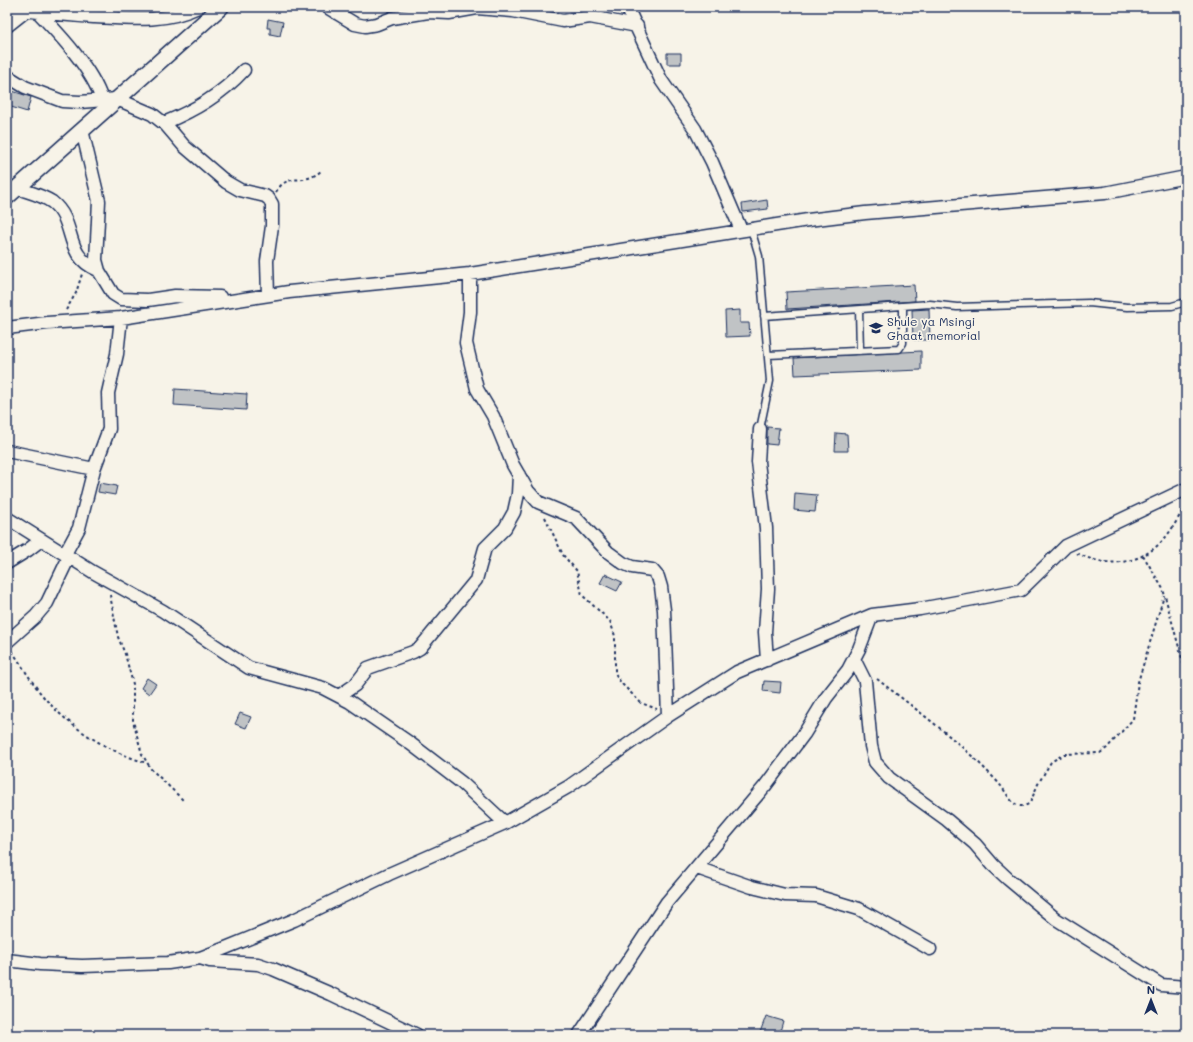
<svg xmlns="http://www.w3.org/2000/svg" width="1193" height="1042" font-family="Mali,sans-serif">
<style>
.building{fill:#c0c3c5;stroke:#1b2f5e}
.lines{fill:none;stroke-linecap:round;stroke-linejoin:round}
.service-casing{stroke:#1b2f5e;stroke-width:9}
.minor-casing{stroke:#1b2f5e;stroke-width:15}
.tertiary-casing{stroke:#1b2f5e;stroke-width:18}
.path{stroke:#1b2f5e;stroke-width:2;stroke-dasharray:3 3;stroke-linecap:butt}
.service{stroke:#f7f3e8;stroke-width:6}
.minor{stroke:#f7f3e8;stroke-width:12}
.tertiary{stroke:#f7f3e8;stroke-width:15}
.labels{text-anchor:middle;dominant-baseline:central;stroke-width:3.5;stroke-linejoin:round;paint-order:stroke}
.poi-label{font-size:12px;fill:#1b2f5e;stroke:#f7f3e8;text-anchor:start}
</style>
<rect width="100%" height="100%" fill="#f7f3e8"/>
<filter id="ink" filterUnits="userSpaceOnUse"><feTurbulence type="fractalNoise" baseFrequency=".025" numOctaves="2"/><feDisplacementMap in="SourceGraphic" scale="8" xChannelSelector="R" yChannelSelector="G"/><feConvolveMatrix kernelMatrix="1 2 1 2 8 2 1 2 1" color-interpolation-filters="sRGB"/></filter>
<g filter="url(#ink)">
<path class="building" d="M 268,19 L 283,22 L 280,36 L 270,34 L 270,28 L 267,28 Z
M 667,53 L 681,53 L 681,64 L 667,64 Z
M 12,91 L 31,97 L 27,112 L 8,106 Z
M 767,200 L 768,209 L 743,212 L 742,204 Z
M 914,285 L 915,301 L 787,309 L 786,292 Z
M 929,309 L 930,340 L 913,340 L 912,310 Z
M 740,310 L 740,323 L 749,323 L 750,336 L 726,337 L 725,311 Z
M 921,351 L 921,370 L 795,375 L 794,358 Z
M 175,389 L 247,394 L 246,410 L 174,405 Z
M 767,427 L 779,428 L 777,445 L 767,444 Z
M 836,433 L 847,434 L 848,451 L 835,451 Z
M 100,483 L 117,486 L 115,495 L 98,492 Z
M 795,493 L 817,495 L 815,512 L 794,510 Z
M 605,574 L 622,582 L 617,591 L 600,583 Z
M 147,678 L 156,684 L 149,694 L 141,688 Z
M 764,681 L 781,682 L 780,693 L 763,691 Z
M 240,713 L 251,717 L 246,728 L 235,724 Z
M 766,1016 L 783,1021 L 779,1035 L 759,1035 Z"/>
<g class="lines">
<g class="service-casing">
<path id="service" d="M 751,229 L 759,256 L 770,381 L 760,429
M 859,310 L 860,351
M 764,316 L 930,304 L 957,307 L 1089,303 L 1127,307 L 1172,306 L 1186,302
M 768,355 L 899,349 L 903,343 L 903,307"/>
</g>
<g class="minor-casing">
<path id="minor" d="M 7,7 C 36,13 66,15 95,17 C 130,19 165,23 198,7
M 327,7 L 355,24 L 365,26 L 377,24 L 392,18 L 428,12 L 449,13 L 477,8 L 513,11 L 563,21 L 590,17 L 637,26
M 627,7 L 661,80 L 695,129 L 712,162 L 741,230
M 38,12 C 61,36 92,69 102,100
M 7,26 L 26,11
M 7,76 L 25,87 L 62,101 L 80,102 L 117,99 L 152,114 L 166,125 L 184,146 L 226,182 L 240,190 L 265,196 L 269,199 L 272,204 L 272,226 L 267,261 L 268,295
M 164,123 C 195,110 221,95 244,70
M 82,130 L 99,201 L 96,260 L 99,271 L 113,294 L 121,299 L 148,300 L 175,296 L 220,297
M 17,188 C 28,192 42,195 52,202 C 78,223 62,255 98,270
M 470,274 L 470,312 L 466,343 L 477,389 L 493,416 L 513,465 L 528,491 L 538,502 L 576,518 L 608,552 L 623,563 L 632,567 L 652,570 L 658,577 L 661,587 L 664,610 L 668,716
M 7,328 L 47,323 L 121,318 L 289,292 L 470,274 L 808,220 L 865,213 L 1105,193 L 1186,177
M 760,429 L 758,462 L 766,528 L 768,589 L 765,632 L 767,660
M 7,451 L 94,469
M 7,518 L 93,572 L 163,611 L 249,668 L 323,688 L 350,702 L 411,744 L 462,783 L 505,823
M 65,554 L 79,528 L 94,469 L 109,429 L 108,393 L 117,354 L 121,318
M 7,563 L 28,550 L 41,540
M 7,642 L 36,616 L 47,603 L 69,557
M 854,659 L 865,681 L 871,746 L 875,762 L 889,778 L 947,820 L 975,844 L 993,865 L 1008,879 L 1056,919 L 1161,985 L 1186,987
M 339,696 L 355,685 L 368,668 L 413,652 L 420,648 L 476,580 L 485,548 L 505,528 L 514,512 L 518,494 L 519,475
M 697,868 L 752,887 L 785,895 L 816,896 L 859,909 L 930,949
M 200,958 L 210,961 L 258,964 L 273,969 L 331,994 L 417,1035
M 7,960 L 40,964 L 82,966 L 168,963 L 200,958 L 223,949 L 294,920 L 389,874 L 505,823 L 568,787 L 668,716 L 737,672 L 872,615 L 920,609 L 1021,590 L 1066,546 L 1186,489
M 579,1035 L 667,902 L 765,786 L 804,734 L 826,698 L 848,670 L 859,649 L 872,615"/>
</g>
<g class="tertiary-casing">
<path id="tertiary" d="M 7,197 L 221,7"/>
</g>
<path class="path" d="M 276,192 C 289,170 303,188 322,170
M 66,310 L 76,293 L 82,274
M 545,517 L 563,555 L 577,571 L 582,595 L 610,621 L 615,636 L 615,673 L 621,683 L 641,703 L 657,709
M 1077,553 C 1107,569 1141,565 1164,539 C 1173,529 1179,516 1186,505
M 1143,555 L 1163,589 L 1186,673
M 110,595 L 118,637 L 125,654 L 133,684 L 133,721 L 142,754 L 151,769 L 184,801
M 12,651 C 25,670 36,690 52,706 C 77,732 112,753 147,763
M 877,679 C 914,708 953,736 986,770 C 991,775 997,781 1001,786 C 1009,796 1015,813 1030,803 L 1038,784 L 1051,762 L 1064,754 L 1100,753 L 1107,748 L 1133,719 L 1138,682 L 1164,596"/>
<use href="#service" class="service"/>
<use href="#minor" class="minor"/>
<use href="#tertiary" class="tertiary"/>
</g>
</g>
<defs>
<g id="school-bare" transform="scale(1.08)"><path d="M0-5L7-2L0 1L-7-2ZM-4 1L0 2.5L4 1V4Q0 6-4 4Z" fill="#1b2f5e" stroke="#f7f3e8" stroke-width="2.5" paint-order="stroke"/></g>
</defs>
<g fill-rule="evenodd">
<use href="#school-bare" x="876" y="328"/>
</g>
<g class="labels">
<g class="poi-label">
<text x="887" y="321">Shule ya Msingi<tspan x="887" dy="14">Ghaat memorial</tspan></text>
</g>
</g>
<rect width="1193" height="1042" fill="none" stroke="#f7f3e8" stroke-width="24"/>
<rect x="12" y="12" width="1169" height="1018" fill="none" stroke="#1b2f5e" stroke-width="1.5" filter="url(#ink)"/>
<g transform="translate(1151 1000)" stroke="#f7f3e8" stroke-width="3" paint-order="stroke">
<path d="M0-3L7 15L0 10L-7 15Z" fill="#1b2f5e"/>
<text y="-6" font-size="11" font-weight="bold" text-anchor="middle" fill="#1b2f5e">N</text>
</g>
</svg>
